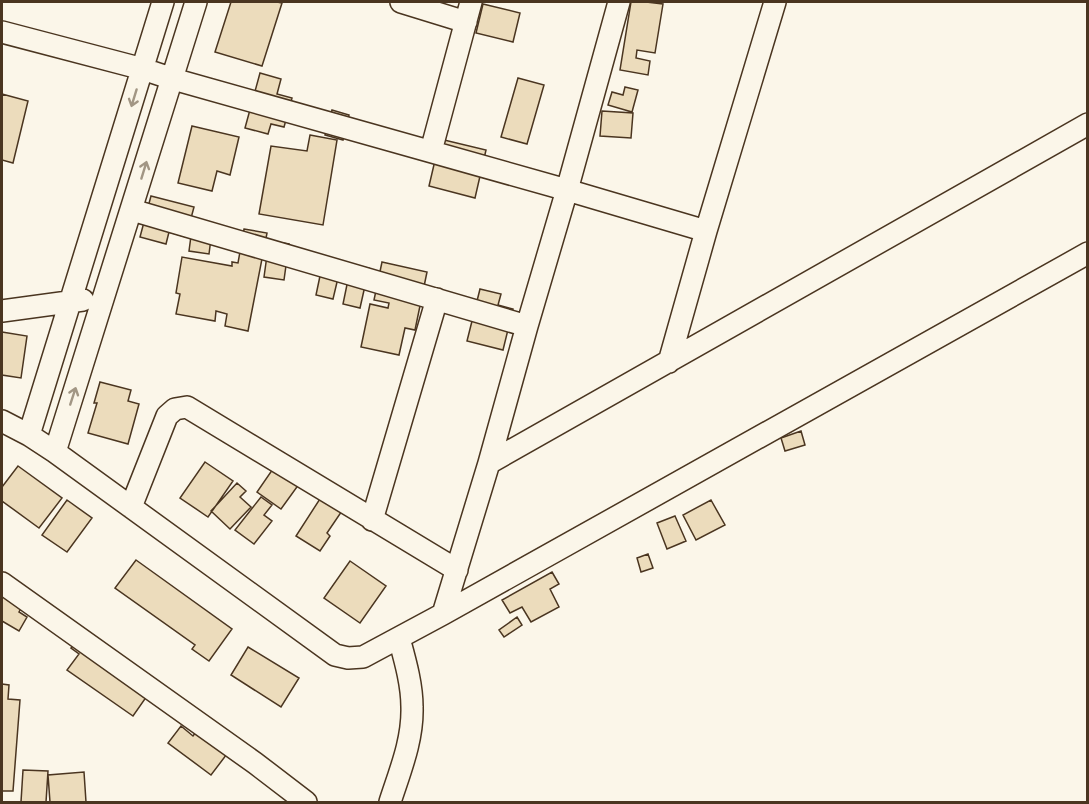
<svg xmlns="http://www.w3.org/2000/svg" width="1089" height="804" font-family="'Nunito Sans',sans-serif">
<style>
.building{fill:#ecdcbc;stroke:#4a3520;stroke-width:1.5}
.lines{fill:none;stroke-linecap:round;stroke-linejoin:round}
.minor-casing{stroke:#4a3520;stroke-width:24}
.minor{stroke:#fbf6e9;stroke-width:21}
.oneway{stroke:#a29684}
</style>
<rect width="100%" height="100%" fill="#fbf6e9"/>
<path class="building" d="M 231,2 L 277,2 L 282,3 L 262,66 L 215,52 Z
M 631,2 L 646,2 L 663,4 L 655,53 L 637,50 L 636,58 L 650,61 L 648,75 L 620,70 Z
M 483,4 L 520,13 L 513,42 L 476,33 Z
M 260,73 L 281,79 L 277,94 L 292,98 L 284,127 L 271,124 L 268,134 L 245,128 Z
M 518,78 L 544,85 L 527,144 L 501,137 Z
M 625,87 L 638,90 L 632,112 L 608,105 L 612,92 L 623,95 Z
M 2,94 L 28,101 L 13,163 L 2,160 Z
M 332,110 L 349,115 L 343,140 L 325,135 Z
M 602,111 L 633,113 L 631,138 L 600,136 Z
M 192,126 L 239,137 L 230,175 L 217,171 L 212,191 L 178,183 Z
M 310,135 L 337,140 L 323,225 L 259,214 L 271,146 L 307,151 Z
M 440,139 L 486,150 L 475,198 L 429,186 Z
M 151,196 L 194,207 L 186,237 L 169,232 L 166,244 L 140,237 Z
M 193,221 L 213,223 L 209,254 L 189,251 Z
M 244,229 L 267,233 L 248,331 L 225,326 L 227,314 L 216,311 L 215,321 L 176,314 L 180,294 L 176,293 L 182,257 L 232,266 L 232,262 L 238,263 Z
M 269,241 L 289,244 L 284,280 L 264,277 Z
M 324,257 L 342,261 L 333,299 L 316,295 Z
M 382,262 L 427,272 L 415,330 L 405,328 L 399,355 L 361,347 L 370,304 L 388,308 L 389,303 L 374,300 Z
M 351,265 L 369,268 L 360,308 L 343,304 Z
M 480,289 L 501,294 L 498,305 L 513,309 L 503,350 L 467,341 Z
M 2,332 L 27,336 L 21,378 L 2,375 Z
M 100,382 L 131,390 L 128,401 L 139,404 L 128,444 L 88,433 L 97,403 L 94,403 Z
M 801,431 L 805,445 L 785,451 L 781,438 Z
M 205,462 L 233,481 L 208,517 L 180,498 Z
M 277,463 L 302,480 L 281,509 L 257,492 Z
M 18,466 L 62,498 L 39,528 L 2,501 L 2,487 Z
M 237,483 L 246,491 L 240,497 L 251,507 L 230,529 L 211,511 Z
M 327,488 L 348,502 L 327,533 L 330,536 L 320,551 L 296,536 Z
M 261,497 L 272,505 L 264,515 L 272,521 L 254,544 L 235,530 Z
M 67,500 L 92,518 L 67,552 L 42,535 Z
M 711,500 L 725,525 L 696,540 L 683,515 Z
M 675,516 L 686,541 L 667,549 L 657,523 Z
M 648,554 L 653,568 L 641,572 L 637,558 Z
M 136,560 L 232,629 L 209,661 L 192,649 L 195,645 L 115,588 Z
M 350,561 L 386,586 L 360,623 L 324,598 Z
M 552,572 L 559,584 L 550,589 L 559,607 L 531,622 L 522,607 L 510,613 L 502,600 Z
M 2,591 L 23,605 L 19,612 L 27,617 L 19,631 L 2,621 Z
M 517,617 L 522,625 L 504,637 L 499,630 Z
M 81,634 L 154,686 L 133,716 L 67,670 L 79,654 L 71,648 Z
M 248,647 L 299,678 L 281,707 L 231,675 Z
M 2,684 L 9,685 L 8,699 L 20,700 L 13,791 L 2,791 Z
M 203,723 L 233,746 L 211,775 L 168,743 L 181,726 L 193,736 Z
M 23,770 L 48,771 L 46,802 L 21,802 Z
M 84,772 L 86,802 L 50,802 L 48,775 Z"/>
<g class="lines">
<g class="minor-casing">
<path id="minor" d="M 401,2 L 466,22
M 2,32 L 143,69 L 173,79 L 567,190 L 706,231
M 431,151 L 471,2
M 132,210 L 527,326
M 2,311 L 83,300
M 669,362 L 706,231 L 775,2
M 2,421 L 29,435 L 55,452 L 335,655 L 348,658 L 363,657 L 443,614 L 1088,253
M 29,435 L 163,2
M 55,452 L 196,2
M 489,463 L 1088,124
M 131,507 L 167,416 L 175,409 L 187,407 L 457,570
M 372,520 L 437,299
M 2,583 L 255,763 L 306,802
M 443,614 L 489,463 L 527,326 L 567,190 L 619,2
M 390,802 C 400,771 413,740 412,707 C 412,684 405,660 399,638"/>
</g>
<use href="#minor" class="minor"/>
</g>
<defs><path id="oneway-shaft" d="M-6 0H5M1.5-3L5.5 0L1.5 3" fill="none" stroke-width="1.6" stroke-linecap="round" stroke-linejoin="round" transform="scale(1.5)"/></defs>
<g class="oneway">
<use href="#oneway-shaft" transform="translate(134 98) rotate(107)"/>
<use href="#oneway-shaft" transform="translate(144 170) rotate(-73)"/>
<use href="#oneway-shaft" transform="translate(73 396) rotate(-72)"/>
</g>
<rect width="1089" height="804" fill="none" stroke="#4a3520" stroke-width="6"/>
</svg>
